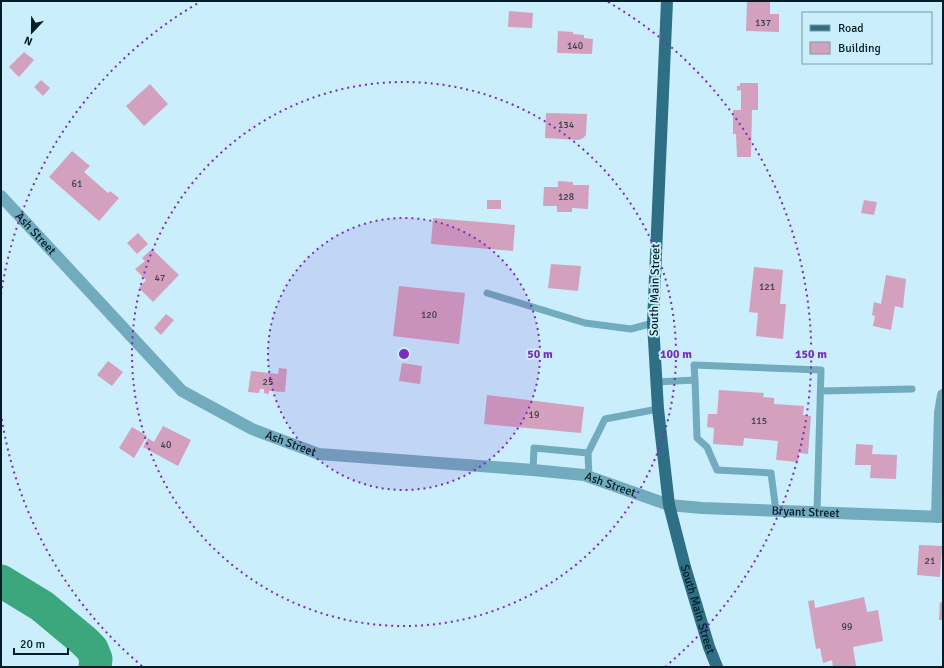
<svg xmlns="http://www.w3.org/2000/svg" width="944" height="668" font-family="Signika,sans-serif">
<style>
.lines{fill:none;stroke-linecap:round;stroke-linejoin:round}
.river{stroke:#3ca67c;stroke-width:33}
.building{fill:#d3a1bd}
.service{stroke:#72aabe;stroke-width:7}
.minor{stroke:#72aabe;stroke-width:12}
.primary{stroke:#2e6f85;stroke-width:12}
.ring{fill:none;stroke:#7b2cbf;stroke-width:2;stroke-dasharray:2 4}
.labels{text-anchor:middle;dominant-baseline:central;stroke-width:4;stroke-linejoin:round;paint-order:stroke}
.number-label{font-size:10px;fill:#373d4b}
.street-label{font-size:12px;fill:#031c25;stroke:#caeefc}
.centre{fill:#7b2cbf;stroke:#caeefc;stroke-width:2}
.ring-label{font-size:12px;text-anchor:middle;font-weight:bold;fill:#7b2cbf;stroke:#caeefc;stroke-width:4;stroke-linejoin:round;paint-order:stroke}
</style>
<rect width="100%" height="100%" fill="#caeefc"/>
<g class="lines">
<path class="river" d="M 1,581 L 42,606 L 84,641 L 92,649 L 96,659 L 95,667"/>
</g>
<path class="building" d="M 747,1 L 770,1 L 770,14 L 779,14 L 779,32 L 746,31 Z
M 509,11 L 533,13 L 532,28 L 508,27 Z
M 558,31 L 573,32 L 573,34 L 584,35 L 584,38 L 593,39 L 592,54 L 557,53 Z
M 24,52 L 34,60 L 19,77 L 9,67 Z
M 41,80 L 50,88 L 43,96 L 34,87 Z
M 740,83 L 758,83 L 758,110 L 752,110 L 751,157 L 737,157 L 736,134 L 733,134 L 733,110 L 741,110 L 741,90 L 737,91 L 737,86 L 740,86 Z
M 150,84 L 168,104 L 144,126 L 126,106 Z
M 546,113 L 587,114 L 586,135 L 583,138 L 579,140 L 545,138 Z
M 72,151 L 90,166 L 84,172 L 108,193 L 110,191 L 119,198 L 99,221 L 49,177 Z
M 558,181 L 573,182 L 573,185 L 589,185 L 588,209 L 572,208 L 572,212 L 557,212 L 557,206 L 543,206 L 544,187 L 558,187 Z
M 487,200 L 501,200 L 501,209 L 487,209 Z
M 864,200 L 877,202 L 874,215 L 861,213 Z
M 433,218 L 515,225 L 513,251 L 431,244 Z
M 138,233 L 148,244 L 137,254 L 127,243 Z
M 152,249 L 179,275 L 153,302 L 139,288 L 146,280 L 135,269 L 145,261 L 142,258 Z
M 551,264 L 581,266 L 578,291 L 548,288 Z
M 754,267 L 783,270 L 780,304 L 786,304 L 783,339 L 756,336 L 758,313 L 749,312 Z
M 886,275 L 906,279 L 903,308 L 895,306 L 891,330 L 873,326 L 875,316 L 872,315 L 874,302 L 881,304 Z
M 399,286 L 465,293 L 459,344 L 393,336 Z
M 166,314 L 174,320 L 161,335 L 154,328 Z
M 108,361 L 123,372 L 112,386 L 97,375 Z
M 402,363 L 422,366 L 420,384 L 399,381 Z
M 279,368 L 287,369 L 285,392 L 269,391 L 269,394 L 264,393 L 264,389 L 260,389 L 259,393 L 248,392 L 251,371 L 278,374 Z
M 719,390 L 764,393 L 763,397 L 774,398 L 774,404 L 804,406 L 803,415 L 811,416 L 808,454 L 799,453 L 798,462 L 776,460 L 778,441 L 744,438 L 743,446 L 713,444 L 714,428 L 707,427 L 708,414 L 717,414 Z
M 487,395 L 584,407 L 581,433 L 484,424 Z
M 163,426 L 191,440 L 178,466 L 143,447 L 148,438 L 154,442 Z
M 132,427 L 147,436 L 134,458 L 119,448 Z
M 856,444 L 873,445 L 872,454 L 897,455 L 896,479 L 870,478 L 871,465 L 855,465 Z
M 919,545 L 942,546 L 940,577 L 917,575 Z
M 864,597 L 867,612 L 878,610 L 883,641 L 853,647 L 856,666 L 833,667 L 832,660 L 823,663 L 820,648 L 816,649 L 808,601 L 814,600 L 815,608 Z
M 940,602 L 943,603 L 943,620 L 939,620 Z"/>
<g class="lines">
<path class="service" d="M 487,293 L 585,323 L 631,329 L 653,323
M 695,380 L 697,438 L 707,447 L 717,470 L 771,473 L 776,511
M 656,382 L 695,380 L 694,365 L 821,370 L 817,512
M 821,391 L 912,389
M 588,453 L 589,477
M 533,470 L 534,448 L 588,453 L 605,419 L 658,409"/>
<g class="minor">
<path id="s1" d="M 1,196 L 182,391 L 252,429 L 319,454 L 533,470 L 584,475 L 669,505 L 702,508 L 943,517"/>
<path d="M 937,517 L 940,413 L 943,395"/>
</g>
<path class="primary" id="s2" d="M 667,1 L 653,323 L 658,409 L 669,505 L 685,567 L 709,647 L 717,667"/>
</g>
<circle cx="404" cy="354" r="136" fill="#7b2cbf" fill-opacity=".12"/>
<g class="ring">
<circle cx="404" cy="354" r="136"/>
<circle cx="404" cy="354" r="272"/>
<path d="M142 666A407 407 0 0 1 1 414M1 294A407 407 0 0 1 200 2M608 2A407 407 0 0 1 666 666"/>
</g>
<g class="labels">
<g class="number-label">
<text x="763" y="23">137</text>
<text x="575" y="46">140</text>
<text x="566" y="125">134</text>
<text x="77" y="184">61</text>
<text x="566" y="197">128</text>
<text x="160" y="278">47</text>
<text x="767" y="287">121</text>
<text x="429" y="315">120</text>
<text x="268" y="382">25</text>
<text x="534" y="415">19</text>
<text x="759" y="421">115</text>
<text x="166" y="445">40</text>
<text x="930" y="561">21</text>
<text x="847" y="627">99</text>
</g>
<g class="street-label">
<text stroke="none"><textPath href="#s1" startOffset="51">Ash Street</textPath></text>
<text transform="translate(655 290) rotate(-89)">South Main Street</text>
<text stroke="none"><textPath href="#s1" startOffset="387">Ash Street</textPath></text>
<text stroke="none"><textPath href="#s1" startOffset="711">Ash Street</textPath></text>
<text stroke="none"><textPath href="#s1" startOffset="910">Bryant Street</textPath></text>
<text stroke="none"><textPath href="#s2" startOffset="613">South Main Street</textPath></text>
</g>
</g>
<circle cx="404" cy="354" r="6" class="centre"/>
<g class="ring-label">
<text x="540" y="358">50 m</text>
<text x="676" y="358">100 m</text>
<text x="811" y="358">150 m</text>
</g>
<rect width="944" height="668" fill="none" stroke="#031c25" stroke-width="4"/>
<rect x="802" y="12" width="130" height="52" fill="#caeefc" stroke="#7a9aa6"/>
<rect x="810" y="25" width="20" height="6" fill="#2e6f85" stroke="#7a9aa6"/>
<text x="838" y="32" font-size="12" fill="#031c25">Road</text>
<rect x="810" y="42" width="20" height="12" fill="#d3a1bd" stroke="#7a9aa6"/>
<text x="838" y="52" font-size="12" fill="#031c25">Building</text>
<g transform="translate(32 32) rotate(202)" stroke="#caeefc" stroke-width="3" paint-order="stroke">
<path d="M0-3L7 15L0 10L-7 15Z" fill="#031c25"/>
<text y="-6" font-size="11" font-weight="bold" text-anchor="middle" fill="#031c25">N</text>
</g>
<path d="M14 648v6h54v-6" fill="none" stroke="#031c25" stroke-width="2"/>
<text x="20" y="648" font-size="12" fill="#031c25" stroke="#caeefc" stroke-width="3" paint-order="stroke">20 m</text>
</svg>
